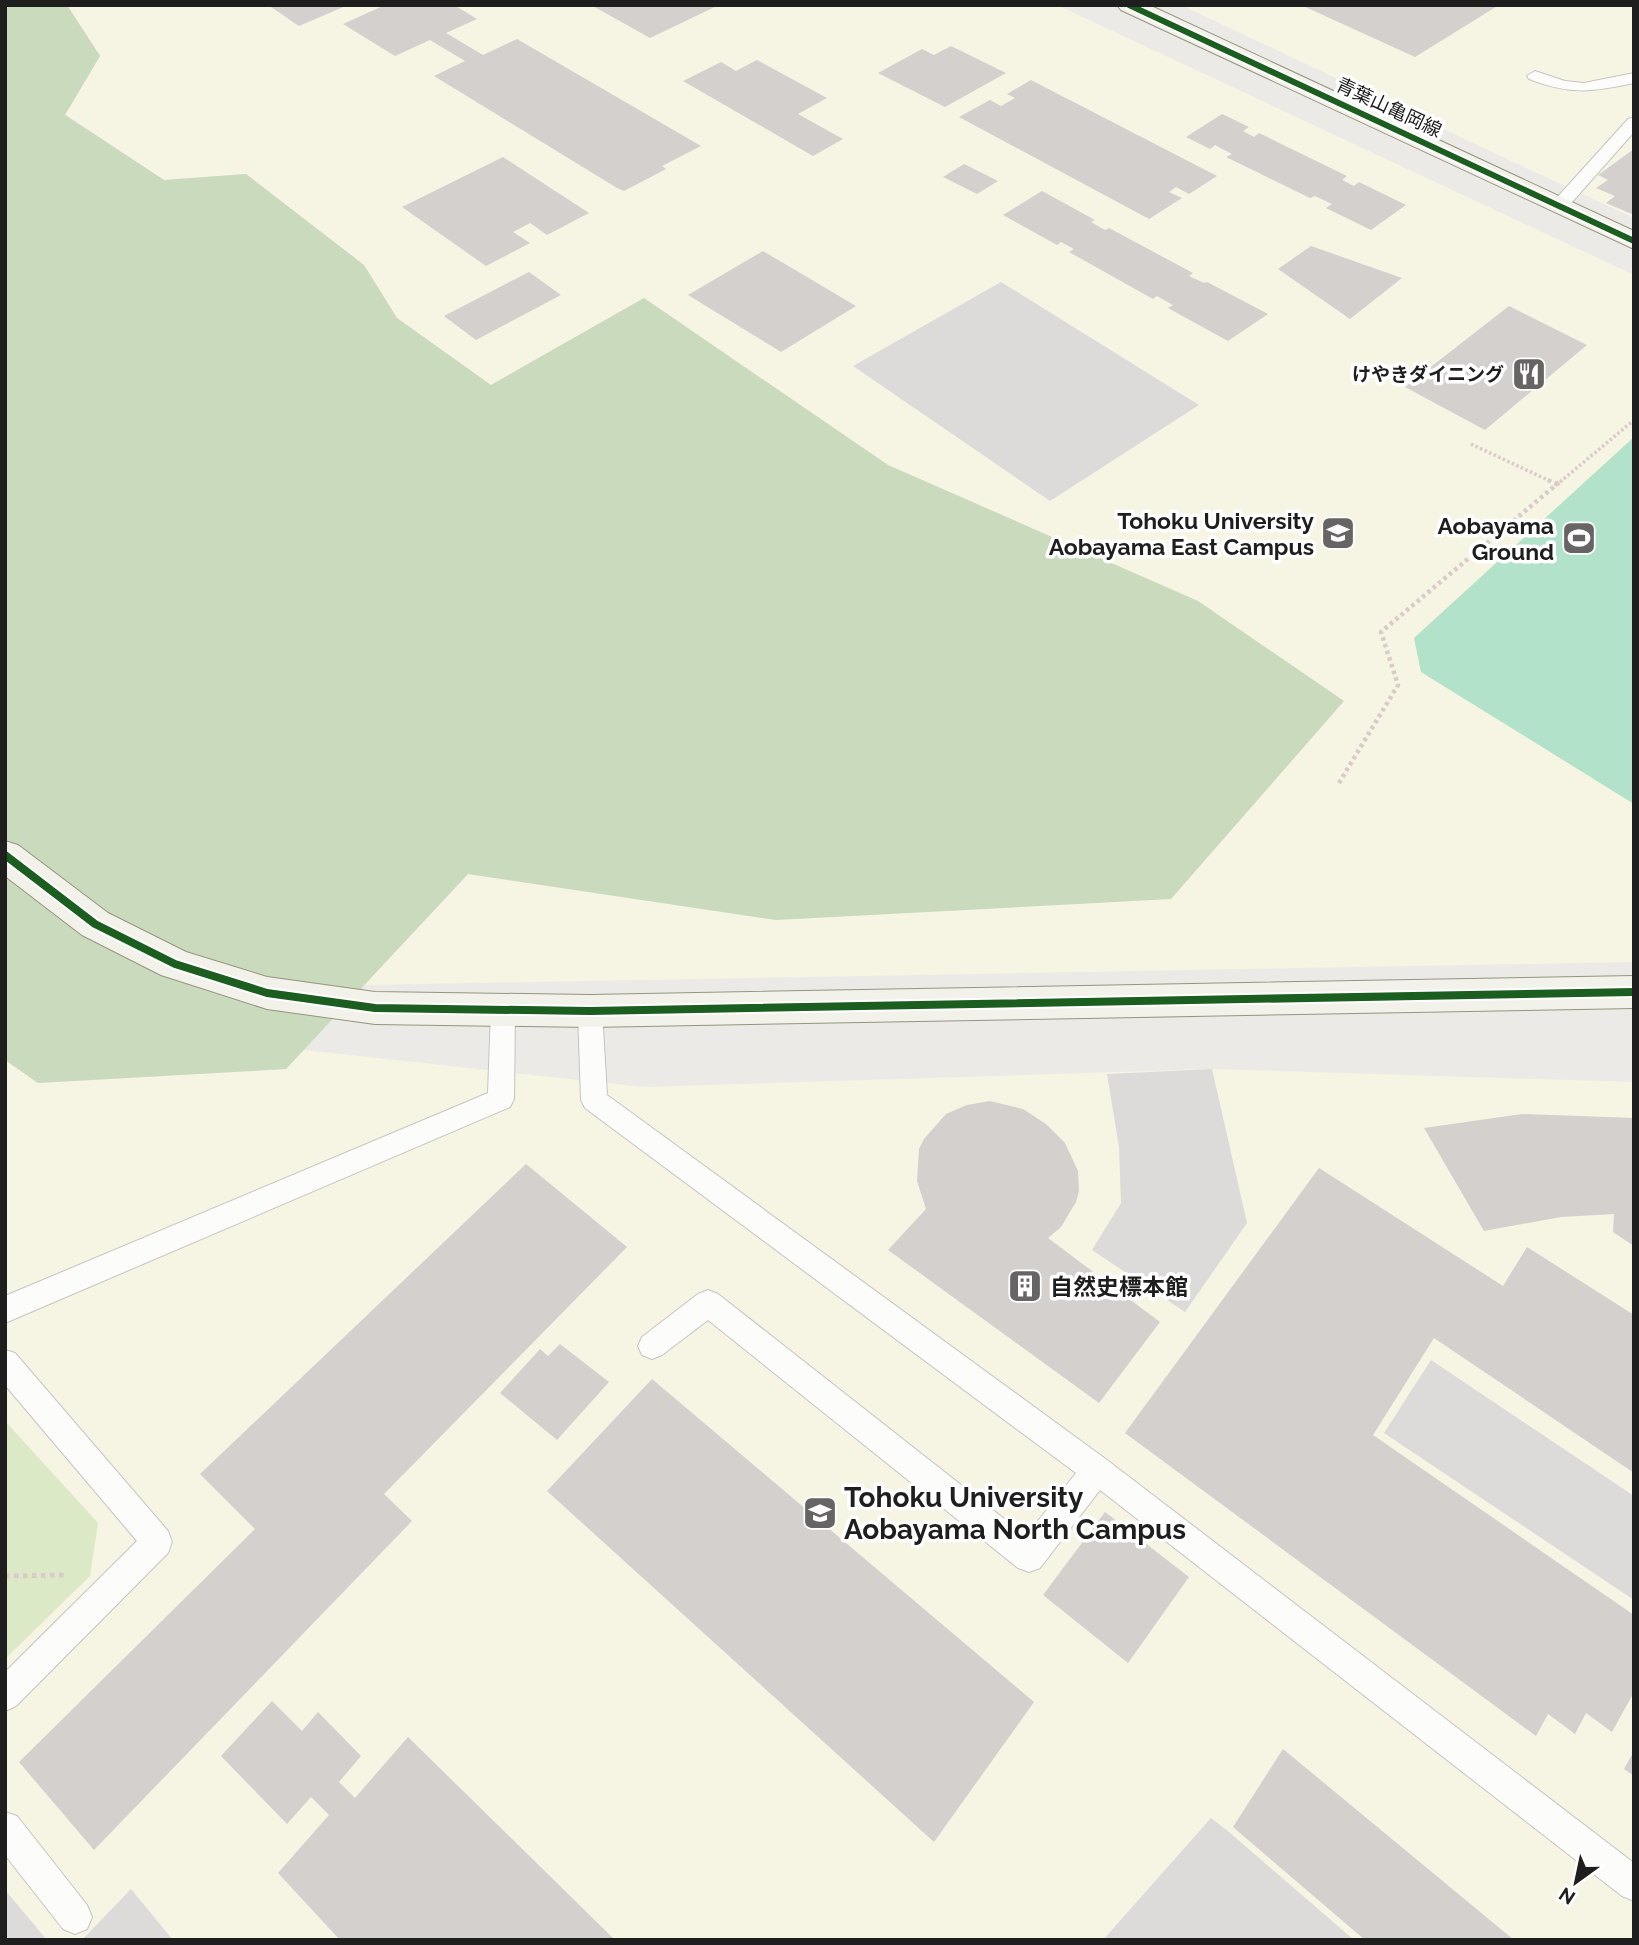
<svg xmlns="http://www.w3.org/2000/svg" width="1639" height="1945" font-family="Raleway,'Noto Sans JP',sans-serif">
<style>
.education{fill:#f6f4e2}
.grass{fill:#dce9c6}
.forest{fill:#c9dabd}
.pitch{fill:#b2e2ca}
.parking{fill:#dcdbda}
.building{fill:#d3d0ce}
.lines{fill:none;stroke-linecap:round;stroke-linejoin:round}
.lane-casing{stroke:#c5c4c3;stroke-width:2}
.secondary-casing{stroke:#95957f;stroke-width:2}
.path-far2{stroke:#dacbca;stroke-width:3.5;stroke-dasharray:2.5 2.5;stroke-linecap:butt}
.path-far1{stroke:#dacbca;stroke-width:4.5;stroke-dasharray:3.5 3.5;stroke-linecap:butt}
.path{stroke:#dacbca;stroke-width:5;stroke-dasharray:4.5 4.5;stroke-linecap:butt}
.lane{fill:#fcfcfb;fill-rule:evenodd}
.secondary{fill:#f3f2ea;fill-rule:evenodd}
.cycleway-far1-casing{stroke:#fff;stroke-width:10}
.cycleway-casing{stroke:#fff;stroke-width:12}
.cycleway-far1{stroke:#1b5e20;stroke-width:6}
.cycleway{stroke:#1b5e20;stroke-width:8}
.labels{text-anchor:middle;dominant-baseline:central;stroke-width:7;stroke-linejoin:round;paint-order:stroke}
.far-street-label{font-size:19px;fill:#1e1e1e;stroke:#fff}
.far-poi-label{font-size:19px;font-weight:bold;fill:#1e1e1e;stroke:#fff;text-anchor:end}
.poi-label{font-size:23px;font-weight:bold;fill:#1e1e1e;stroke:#fff;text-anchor:end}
.near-poi-label{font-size:28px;font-weight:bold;fill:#1e1e1e;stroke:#fff;text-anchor:start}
</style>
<rect width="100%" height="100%" fill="#eceae7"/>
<path class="education" d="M 67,5 L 1057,5 L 1634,275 L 1634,962 L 364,985 L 468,874 L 776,920 L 1198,601 L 888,465 L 644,298 L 491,385 L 397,318 L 364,265 L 246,174 L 164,180 L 65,114 L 100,56 Z
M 1181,5 L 1634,5 L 1634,218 L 1509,160 Z
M 304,1050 L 644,1087 L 1211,1069 L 1634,1082 L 1634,1940 L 5,1940 L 5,1060 L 38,1083 L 286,1069 Z"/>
<path class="grass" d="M 5,1421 L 98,1523 L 90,1576 L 5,1659 Z"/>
<path class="forest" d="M 5,5 L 67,5 L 100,56 L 65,115 L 164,180 L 246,174 L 364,265 L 397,318 L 491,385 L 644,298 L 888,465 L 1198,601 L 1344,701 L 1171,899 L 776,920 L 468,874 L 286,1069 L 38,1083 L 5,1060 Z"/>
<path class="pitch" d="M 1634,437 L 1634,804 L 1421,672 L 1414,638 Z"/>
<path class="parking" d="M 1001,282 L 1199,405 L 1050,501 L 853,366 Z
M 1212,1069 L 1247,1223 L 1185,1312 L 1092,1250 L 1121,1203 L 1119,1147 L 1107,1074 Z
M 1431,1360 L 1634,1496 L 1634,1600 L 1384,1433 Z
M 1211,1818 L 1229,1832 L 1354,1940 L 1103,1940 Z
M 131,1889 L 173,1940 L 82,1940 Z
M 5,1890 L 47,1940 L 5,1940 Z"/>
<path class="building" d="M 268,5 L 348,5 L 299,26 Z
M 385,5 L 454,5 L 477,19 L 446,33 L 483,55 L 517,39 L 701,146 L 662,166 L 666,169 L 624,191 L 617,188 L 434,76 L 465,61 L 430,40 L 395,56 L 343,24 Z
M 591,5 L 719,5 L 650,38 Z
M 1301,5 L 1499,5 L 1415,57 Z
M 951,46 L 1006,73 L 945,107 L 878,73 L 922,49 L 934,55 Z
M 757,60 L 827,98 L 798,114 L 843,139 L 813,156 L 683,81 L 721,62 L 736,71 Z
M 1031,80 L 1217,176 L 1189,194 L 1176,187 L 1169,192 L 1182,198 L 1149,219 L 959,117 L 990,100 L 1001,106 L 1015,98 L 1007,94 Z
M 1222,114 L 1249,127 L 1243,131 L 1254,137 L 1259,133 L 1347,176 L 1342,180 L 1354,186 L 1359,182 L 1406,205 L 1371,230 L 1326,208 L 1332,204 L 1315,196 L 1310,198 L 1226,157 L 1232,154 L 1215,145 L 1210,149 L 1186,137 Z
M 1634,149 L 1634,215 L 1606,203 L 1615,196 L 1596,188 L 1608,180 L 1598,175 Z
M 503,157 L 589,213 L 547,235 L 530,223 L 513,232 L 530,243 L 486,266 L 402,207 Z
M 964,164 L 998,181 L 977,194 L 943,177 Z
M 1042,191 L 1095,220 L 1091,222 L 1105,230 L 1109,228 L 1193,273 L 1189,276 L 1204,283 L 1207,282 L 1268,314 L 1228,341 L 1168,308 L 1173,305 L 1157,296 L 1153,299 L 1069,252 L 1074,249 L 1061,242 L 1057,245 L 1003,215 Z
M 1311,246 L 1402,278 L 1350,319 L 1278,269 Z
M 763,251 L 856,306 L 781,352 L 688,295 Z
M 529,272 L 561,295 L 476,340 L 444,316 Z
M 1509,306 L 1587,345 L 1485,430 L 1405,387 Z
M 990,1101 L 1023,1109 L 1046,1124 L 1065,1143 L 1078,1171 L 1079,1191 L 1076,1202 L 1061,1227 L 1048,1238 L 1160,1322 L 1099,1403 L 888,1250 L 926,1209 L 917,1181 L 919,1149 L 924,1139 L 946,1114 L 967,1105 Z
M 1522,1114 L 1634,1118 L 1634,1246 L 1613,1232 L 1614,1214 L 1561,1217 L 1484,1231 L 1424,1128 Z
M 526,1164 L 627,1247 L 384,1494 L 412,1521 L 94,1850 L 19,1762 L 255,1529 L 200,1474 Z
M 1319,1168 L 1503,1286 L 1527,1247 L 1634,1315 L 1634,1473 L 1434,1338 L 1373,1435 L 1634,1615 L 1634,1692 L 1612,1732 L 1586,1713 L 1575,1734 L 1548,1714 L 1536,1736 L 1125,1433 Z
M 560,1344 L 609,1382 L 557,1440 L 500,1393 L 540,1349 L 548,1356 Z
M 652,1379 L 1034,1702 L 934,1842 L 547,1491 Z
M 1105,1512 L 1189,1577 L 1128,1663 L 1043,1595 Z
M 272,1701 L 302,1731 L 318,1712 L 361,1756 L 339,1782 L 355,1798 L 408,1737 L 615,1940 L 340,1940 L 278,1873 L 329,1815 L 311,1797 L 287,1824 L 221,1756 Z
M 1283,1749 L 1514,1940 L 1365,1940 L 1233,1827 Z
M 1634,1751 L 1634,1776 L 1624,1769 Z"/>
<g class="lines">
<g class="lane-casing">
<path id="lane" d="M 1535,71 L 1565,81 L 1584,83 L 1634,73 L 1634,83 C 1592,92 1570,95 1529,79 L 1527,76 Z
M 1634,117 L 1634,132 L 1565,210 L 1553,210 L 1551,206 L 1553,202 L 1628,119 Z
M 503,1001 L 512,1004 L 515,1011 L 514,1099 L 510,1107 L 5,1323 L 5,1296 L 488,1093 L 491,1011 L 494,1004 Z
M 590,1001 L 599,1004 L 602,1011 L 607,1095 L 1107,1460 L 1634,1863 L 1634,1901 L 1622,1896 L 1100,1490 L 1040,1568 L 1029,1572 L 1018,1568 L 708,1320 L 662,1355 L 652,1359 L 642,1355 L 638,1346 L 642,1337 L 698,1294 L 708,1290 L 718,1294 L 1026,1536 L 1076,1473 L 585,1108 L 581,1100 L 578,1011 L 581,1004 Z
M 5,1350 L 15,1353 L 168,1531 L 172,1542 L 168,1553 L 16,1706 L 5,1711 L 5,1672 L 137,1541 L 5,1385 Z
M 5,1812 L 17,1816 L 87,1905 L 92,1917 L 87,1929 L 75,1934 L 63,1929 L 5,1855 Z"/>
</g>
<g class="secondary-casing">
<path id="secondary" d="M 1117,5 L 1149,5 L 1634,231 L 1634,249 L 1121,10 Z
M 5,841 L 18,845 L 108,913 L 186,952 L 267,977 L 375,992 L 590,995 L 1634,976 L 1634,1008 L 590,1027 L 375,1024 L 267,1009 L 161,975 L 82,935 L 5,876 Z"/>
</g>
<path class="path-far2" d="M 1471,444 L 1552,482
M 1560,482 L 1634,420"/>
<path class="path-far1" d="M 1548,480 L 1559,485
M 1339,783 L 1398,685 L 1381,632 L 1562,480"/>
<path class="path" d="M 5,1576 L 67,1575"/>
<use href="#lane" class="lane"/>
<use href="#secondary" class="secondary"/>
<g class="cycleway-far1-casing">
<path id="cycleway-far1" d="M 1129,5 L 1634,241"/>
</g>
<g class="cycleway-casing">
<path id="cycleway" d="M 5,855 L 95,924 L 175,964 L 267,993 L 375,1008 L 590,1011 L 1634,992"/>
</g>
<use href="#cycleway-far1" class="cycleway-far1"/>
<use href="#cycleway" class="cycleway"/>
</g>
<defs>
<g id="restaurant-square" transform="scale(1.75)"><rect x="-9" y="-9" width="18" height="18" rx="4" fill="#666564" stroke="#fff"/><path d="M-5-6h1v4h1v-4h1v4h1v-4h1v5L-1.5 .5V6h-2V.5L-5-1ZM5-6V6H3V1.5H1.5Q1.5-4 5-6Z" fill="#fff"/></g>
<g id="university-square" transform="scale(1.75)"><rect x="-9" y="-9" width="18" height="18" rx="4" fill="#666564" stroke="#fff"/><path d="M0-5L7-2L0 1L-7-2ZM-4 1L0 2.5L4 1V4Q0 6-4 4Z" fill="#fff"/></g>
<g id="stadium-square" transform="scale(1.75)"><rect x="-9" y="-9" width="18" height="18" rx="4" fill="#666564" stroke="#fff"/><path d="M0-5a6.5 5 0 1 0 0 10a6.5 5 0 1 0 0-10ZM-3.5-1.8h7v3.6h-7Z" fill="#fff"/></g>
<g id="building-square" transform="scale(1.75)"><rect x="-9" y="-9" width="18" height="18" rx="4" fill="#666564" stroke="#fff"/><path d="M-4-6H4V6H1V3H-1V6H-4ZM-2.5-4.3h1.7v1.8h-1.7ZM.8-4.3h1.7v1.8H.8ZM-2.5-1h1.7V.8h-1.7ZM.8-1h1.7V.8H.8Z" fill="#fff"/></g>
</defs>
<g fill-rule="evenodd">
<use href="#restaurant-square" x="1529" y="374"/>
<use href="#university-square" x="1338" y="533"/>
<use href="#stadium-square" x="1579" y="538"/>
<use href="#building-square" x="1025" y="1286"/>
<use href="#university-square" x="820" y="1513"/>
</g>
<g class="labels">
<g class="far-street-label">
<text transform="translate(1389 107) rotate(25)">青葉山亀岡線</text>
</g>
<g class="far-poi-label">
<text x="1504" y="374">けやきダイニング</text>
</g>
<g class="poi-label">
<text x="1314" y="520">Tohoku University<tspan x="1314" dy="26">Aobayama East Campus</tspan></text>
<text x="1554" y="525">Aobayama<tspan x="1554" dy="26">Ground</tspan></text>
<text x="1050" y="1286" text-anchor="start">自然史標本館</text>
</g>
<g class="near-poi-label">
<text x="844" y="1497">Tohoku University<tspan x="844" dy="32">Aobayama North Campus</tspan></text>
</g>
</g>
<rect width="1639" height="1945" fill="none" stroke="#1e1e1e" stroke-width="14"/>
<g transform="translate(1576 1882) rotate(213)" stroke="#ffffff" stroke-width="5" paint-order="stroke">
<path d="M0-5L12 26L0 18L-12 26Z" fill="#1e1e1e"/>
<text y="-10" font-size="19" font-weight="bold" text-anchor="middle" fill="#1e1e1e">N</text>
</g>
</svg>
